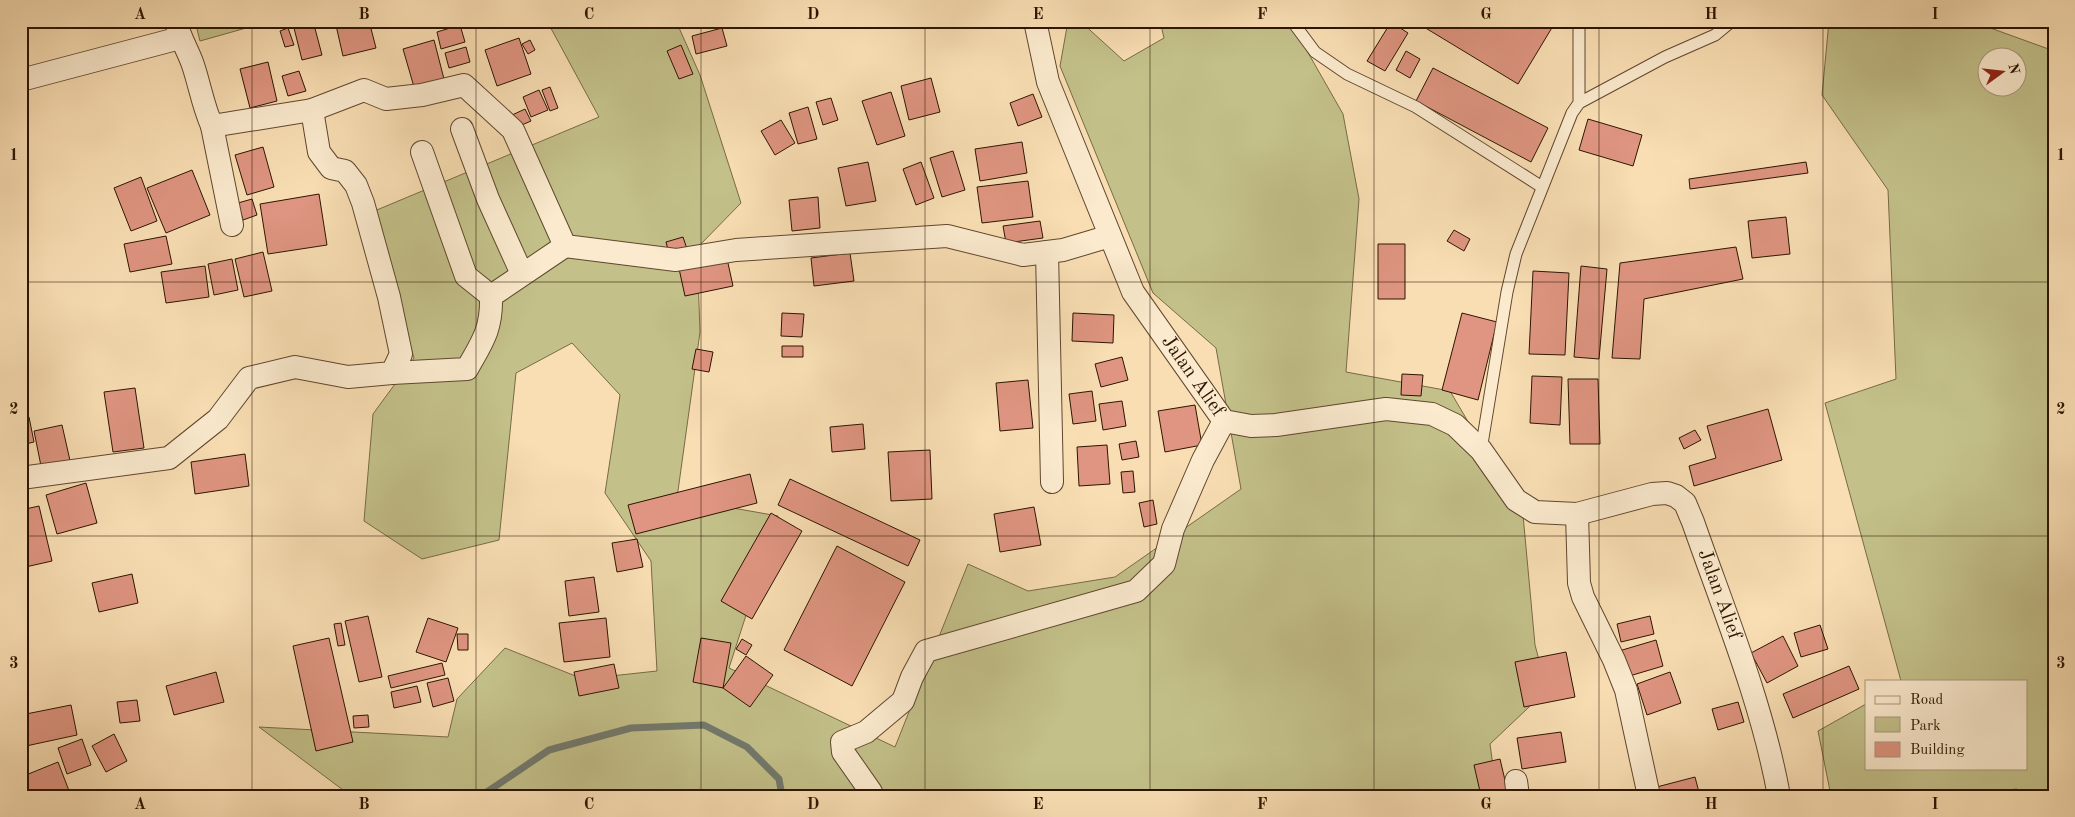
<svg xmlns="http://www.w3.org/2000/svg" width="2075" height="817" font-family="'Old Standard TT',serif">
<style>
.green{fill:#c3c089;stroke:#786a45;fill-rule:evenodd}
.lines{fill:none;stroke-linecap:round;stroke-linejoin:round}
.stream{stroke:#72796c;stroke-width:7}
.building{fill:#df9581;stroke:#2d1501}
.service-casing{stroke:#60472e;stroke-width:13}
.minor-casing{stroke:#60472e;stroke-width:24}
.service{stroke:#fbeace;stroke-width:11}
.minor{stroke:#fbeace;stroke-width:22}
.grid{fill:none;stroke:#2d1501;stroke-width:1;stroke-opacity:0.55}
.labels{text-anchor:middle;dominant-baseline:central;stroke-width:4;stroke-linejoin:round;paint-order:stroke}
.street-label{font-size:20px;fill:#2d1501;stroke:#fbeace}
.neatline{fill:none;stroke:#2d1501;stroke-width:2}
.grid-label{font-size:16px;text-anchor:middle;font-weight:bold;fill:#2d1501}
</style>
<rect width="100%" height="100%" fill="#f9deb3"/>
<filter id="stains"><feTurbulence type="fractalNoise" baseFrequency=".004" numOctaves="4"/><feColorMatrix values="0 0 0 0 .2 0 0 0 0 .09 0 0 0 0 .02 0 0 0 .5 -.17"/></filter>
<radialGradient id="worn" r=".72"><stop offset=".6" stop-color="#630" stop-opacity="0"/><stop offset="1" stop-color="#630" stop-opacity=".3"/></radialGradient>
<path class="green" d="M 195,21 L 271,21 L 200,41 Z
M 547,21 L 676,21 L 700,75 L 741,203 L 697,248 L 700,332 L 677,498 L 778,516 L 729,668 L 895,747 L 968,564 L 1028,591 L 1115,577 L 1241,489 L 1216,348 L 1153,293 L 1060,66 L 1068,21 L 1080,21 L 1124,61 L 1164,38 L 1160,21 L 1290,21 L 1343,114 L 1359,199 L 1346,372 L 1450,391 L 1523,515 L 1535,645 L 1547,690 L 1490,744 L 1497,796 L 351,796 L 259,727 L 448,737 L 457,699 L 505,648 L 583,679 L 657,671 L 651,561 L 605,493 L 620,395 L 572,343 L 516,373 L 499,540 L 422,559 L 364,521 L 373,414 L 414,358 L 372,212 L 599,117 Z
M 1829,21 L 1971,21 L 2054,51 L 2054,796 L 2018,796 L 2017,789 L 1940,796 L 1831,796 L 1818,731 L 1866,704 L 1866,768 L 2026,768 L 2026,681 L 1901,681 L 1825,403 L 1896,379 L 1888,190 L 1822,95 ZM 1988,58 L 2018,58 L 2018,88 L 1988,88 Z"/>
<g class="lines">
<path class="stream" d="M 481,796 L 549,750 L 631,728 L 704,725 L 747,747 L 779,779 L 782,796"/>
</g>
<path class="building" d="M 304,21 L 313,21 L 322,55 L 302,60 L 293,24 Z
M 320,21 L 331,21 L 332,24 L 321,26 Z
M 335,21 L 369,21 L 376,48 L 343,56 Z
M 429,21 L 449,21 L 431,28 Z
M 1414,21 L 1556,21 L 1518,84 Z
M 1391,22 L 1408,33 L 1385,71 L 1367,61 Z
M 460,25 L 465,42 L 441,49 L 437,32 Z
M 288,28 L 294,45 L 285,47 L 280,31 Z
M 722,28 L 727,46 L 696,54 L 692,36 Z
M 519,38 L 531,74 L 497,86 L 485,50 Z
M 434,40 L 444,79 L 414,87 L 403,49 Z
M 530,40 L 535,50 L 528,54 L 522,44 Z
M 681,45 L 693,74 L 679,79 L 667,51 Z
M 466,47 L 470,62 L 449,68 L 445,53 Z
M 1406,51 L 1420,59 L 1410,78 L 1396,70 Z
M 268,62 L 277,101 L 250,108 L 240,69 Z
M 1433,68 L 1548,128 L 1531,162 L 1416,101 Z
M 299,71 L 306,91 L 288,96 L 282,76 Z
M 931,78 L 940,112 L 909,120 L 901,86 Z
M 550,87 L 558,108 L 550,111 L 542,90 Z
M 539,90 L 548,110 L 531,117 L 523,97 Z
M 891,92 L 905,136 L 877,145 L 862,101 Z
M 1033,94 L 1042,117 L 1018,126 L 1010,103 Z
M 831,98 L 838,120 L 823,125 L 816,102 Z
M 808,107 L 817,139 L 798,144 L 789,113 Z
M 525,109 L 531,121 L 515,128 L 510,116 Z
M 1588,119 L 1642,135 L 1633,166 L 1579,150 Z
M 781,120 L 795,143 L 775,155 L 761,131 Z
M 1022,142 L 1027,173 L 980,181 L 975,149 Z
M 263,147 L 274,187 L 247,195 L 235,155 Z
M 953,151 L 965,190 L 942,197 L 930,158 Z
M 868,162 L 876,201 L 846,206 L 838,168 Z
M 921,162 L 934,198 L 916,205 L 903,169 Z
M 1806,162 L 1808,173 L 1690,189 L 1689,179 Z
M 192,170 L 210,215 L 166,233 L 147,188 Z
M 141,177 L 157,221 L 131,231 L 114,188 Z
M 1028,181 L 1033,217 L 982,223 L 977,187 Z
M 319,194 L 327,245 L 268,254 L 260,204 Z
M 818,197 L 820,228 L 792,231 L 789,200 Z
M 252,199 L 257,215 L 243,220 L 238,203 Z
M 1786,217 L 1790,254 L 1752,258 L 1748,221 Z
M 1040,221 L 1043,238 L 1006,243 L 1003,226 Z
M 1454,230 L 1470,239 L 1464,251 L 1447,241 Z
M 166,236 L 172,264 L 130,272 L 124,244 Z
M 683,237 L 688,252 L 670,257 L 666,242 Z
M 1378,244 L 1405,244 L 1405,299 L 1378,299 Z
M 1736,247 L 1743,279 L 1644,299 L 1640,359 L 1612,358 L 1620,263 Z
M 263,252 L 272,291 L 244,297 L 235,259 Z
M 850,253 L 854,281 L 814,286 L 811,258 Z
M 726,254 L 733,286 L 685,296 L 678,264 Z
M 232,259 L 238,290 L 214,295 L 208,264 Z
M 205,266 L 209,297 L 166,303 L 161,272 Z
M 1581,266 L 1607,269 L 1599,359 L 1574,357 Z
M 1533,271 L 1569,273 L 1565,355 L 1529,354 Z
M 782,313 L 804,314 L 802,337 L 781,336 Z
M 1073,313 L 1114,315 L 1113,343 L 1072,341 Z
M 1462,313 L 1497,322 L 1478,400 L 1442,390 Z
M 782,346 L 803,346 L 803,357 L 782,357 Z
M 696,349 L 713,352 L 709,372 L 692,369 Z
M 1122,357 L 1128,380 L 1101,387 L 1095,364 Z
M 1402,374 L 1423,375 L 1421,396 L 1401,395 Z
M 1532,376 L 1562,377 L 1560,425 L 1530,423 Z
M 1568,379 L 1598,379 L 1600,444 L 1570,444 Z
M 1028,380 L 1033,428 L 1000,431 L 996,383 Z
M 135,388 L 144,448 L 113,452 L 104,392 Z
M 1092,391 L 1096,421 L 1073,424 L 1069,394 Z
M 1122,401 L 1126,426 L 1103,430 L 1099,404 Z
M 1195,405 L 1202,445 L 1165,452 L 1158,411 Z
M 1768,409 L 1782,460 L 1694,486 L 1689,466 L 1716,458 L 1707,426 Z
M 29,417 L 34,442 L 21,445 L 21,419 Z
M 863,424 L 865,449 L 832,452 L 830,427 Z
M 62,425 L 71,465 L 42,471 L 34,431 Z
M 1695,430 L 1701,440 L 1684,449 L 1679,438 Z
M 1136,441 L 1139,457 L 1122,460 L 1119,444 Z
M 1107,445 L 1110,484 L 1079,486 L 1077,447 Z
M 930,450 L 932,499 L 891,501 L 888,452 Z
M 245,454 L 249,486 L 195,494 L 191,462 Z
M 1133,471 L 1135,492 L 1123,493 L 1121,472 Z
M 750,474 L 757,503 L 636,534 L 628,505 Z
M 790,479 L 920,540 L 908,566 L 778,505 Z
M 86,483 L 97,523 L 57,534 L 46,495 Z
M 1153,500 L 1157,524 L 1144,527 L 1139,503 Z
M 39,506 L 52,561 L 21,568 L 21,510 Z
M 1034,507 L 1041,545 L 1000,552 L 994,514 Z
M 771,513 L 802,531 L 752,619 L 721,601 Z
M 637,539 L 643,567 L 617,572 L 612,543 Z
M 837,546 L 905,582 L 852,686 L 784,650 Z
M 132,574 L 138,603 L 99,612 L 92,583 Z
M 594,577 L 599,612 L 569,616 L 565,581 Z
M 368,616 L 382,677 L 359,682 L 345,621 Z
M 1650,616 L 1654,634 L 1621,642 L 1617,624 Z
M 428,618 L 458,628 L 446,662 L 416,652 Z
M 606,618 L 610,657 L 564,662 L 559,623 Z
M 341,623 L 345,645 L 338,646 L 334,624 Z
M 1820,625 L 1828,649 L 1801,657 L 1794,633 Z
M 457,634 L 468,634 L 468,650 L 458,650 Z
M 1783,636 L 1798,666 L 1767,683 L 1751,653 Z
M 329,638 L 353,742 L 316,751 L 293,646 Z
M 701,638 L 731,643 L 723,688 L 693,682 Z
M 742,639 L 752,645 L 746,655 L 736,649 Z
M 1656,640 L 1663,666 L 1626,677 L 1619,651 Z
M 1566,652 L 1575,697 L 1524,707 L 1515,662 Z
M 746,656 L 773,675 L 750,707 L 723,688 Z
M 442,663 L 445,675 L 391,688 L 388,676 Z
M 614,664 L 619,688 L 579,696 L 574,672 Z
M 1849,666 L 1859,689 L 1793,718 L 1783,694 Z
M 216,672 L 224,702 L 174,715 L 166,686 Z
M 1670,672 L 1681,703 L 1647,715 L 1637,684 Z
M 448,678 L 454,701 L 433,707 L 427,683 Z
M 417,686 L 421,702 L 394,708 L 391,692 Z
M 137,700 L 140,721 L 120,723 L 117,702 Z
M 1738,702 L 1744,722 L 1718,730 L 1712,709 Z
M 71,705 L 77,735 L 26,746 L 21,715 Z
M 368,715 L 369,727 L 354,728 L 353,716 Z
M 1561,732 L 1566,762 L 1522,769 L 1517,738 Z
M 114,734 L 127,761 L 106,772 L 92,746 Z
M 82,739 L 91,765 L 67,774 L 58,748 Z
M 1500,759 L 1508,793 L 1481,796 L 1474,765 Z
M 58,762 L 71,796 L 24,796 L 21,777 Z
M 1695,777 L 1700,796 L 1651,796 L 1649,789 Z"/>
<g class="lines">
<g class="service-casing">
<path id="service" d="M 1292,21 L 1315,52 L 1347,74 L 1416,107 L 1542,187
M 1579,103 L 1579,21
M 1481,450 L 1507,292 L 1516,254 L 1572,113 L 1579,103 L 1665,57 L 1715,35 L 1732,21"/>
</g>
<g class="minor-casing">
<g id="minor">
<path d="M 176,21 C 179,37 188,50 193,65 C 200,86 203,106 212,126 L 312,110 L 364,90 L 386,99 L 422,95 L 464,85 L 513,130 L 565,246 L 676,260 L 736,250 L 947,236 L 1023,255 L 1063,250 L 1110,236"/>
<path id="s1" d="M 1035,21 L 1048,82 L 1133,292 L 1224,421 L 1251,426 L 1276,425 L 1386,409 L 1432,414 L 1455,425 L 1481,450 L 1516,500 L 1535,512 L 1577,514 L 1652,494 L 1667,493 L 1676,496 L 1685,503 L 1693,522 C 1724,611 1762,702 1779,796"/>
<path d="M 21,80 L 180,38"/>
<path d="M 212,126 L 232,225"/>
<path d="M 462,129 L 488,199 L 522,274"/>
<path d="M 422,152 L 466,276 L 491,296"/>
<path d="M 1047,252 L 1052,482"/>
<path d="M 392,373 L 467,369 C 483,341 492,329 491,296 L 565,246"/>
<path d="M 21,478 L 169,458 L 218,419 L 249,378 L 295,367 L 348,377 L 392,373 L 401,354 L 389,297 L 363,203 L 356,185 L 345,171 L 331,168 L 319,152 L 312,110"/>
<path d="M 1577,514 L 1579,583 L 1583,597 L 1614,660 L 1626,690 L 1649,796"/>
<path d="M 1516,781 L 1518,796"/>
<path d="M 871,792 L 843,752 L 842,742 L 866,732 L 903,701 L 912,677 L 926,651 L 1136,591 L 1164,564 L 1173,529 L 1203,460 L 1224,421"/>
</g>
</g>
<use href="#service" class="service"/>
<use href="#minor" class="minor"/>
</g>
<path class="grid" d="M 252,21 L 252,796M 476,21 L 476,796M 701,21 L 701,796M 925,21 L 925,796M 1150,21 L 1150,796M 1374,21 L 1374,796M 1599,21 L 1599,796M 1823,21 L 1823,796M 21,282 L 2054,282M 21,536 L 2054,536"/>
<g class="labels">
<g class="street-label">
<text stroke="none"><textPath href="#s1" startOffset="392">Jalan Alief</textPath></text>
<text stroke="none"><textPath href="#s1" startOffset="1055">Jalan Alief</textPath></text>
</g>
</g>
<rect width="2075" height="817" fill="none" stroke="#f9deb3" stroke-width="55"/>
<rect x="1865" y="680" width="162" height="90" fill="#fbeace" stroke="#a9957c"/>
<rect x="1875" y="696" width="25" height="8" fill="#fbeace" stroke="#a9957c"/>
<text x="1910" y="704" font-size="15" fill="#2d1501">Road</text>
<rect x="1875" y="717" width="25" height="15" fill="#c3c089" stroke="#a9957c"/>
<text x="1910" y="730" font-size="15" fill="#2d1501">Park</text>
<rect x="1875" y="742" width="25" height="15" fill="#df9581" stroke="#a9957c"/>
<text x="1910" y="754" font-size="15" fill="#2d1501">Building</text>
<g transform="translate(2002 72) rotate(75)"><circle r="24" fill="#fbeace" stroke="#a9957c"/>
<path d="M0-4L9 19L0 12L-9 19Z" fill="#8f2418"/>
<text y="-8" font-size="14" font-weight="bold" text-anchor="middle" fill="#2d1501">N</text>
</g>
<rect x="28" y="28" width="2020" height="762" class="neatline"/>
<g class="grid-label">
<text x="140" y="19">A</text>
<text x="364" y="19">B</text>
<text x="589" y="19">C</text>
<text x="813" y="19">D</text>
<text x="1038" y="19">E</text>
<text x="1262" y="19">F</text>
<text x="1486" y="19">G</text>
<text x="1711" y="19">H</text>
<text x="1935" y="19">I</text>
<text x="14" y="160">1</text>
<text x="2061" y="160">1</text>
<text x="14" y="414">2</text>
<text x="2061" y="414">2</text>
<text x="14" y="668">3</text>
<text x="2061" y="668">3</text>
<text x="140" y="809">A</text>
<text x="364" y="809">B</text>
<text x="589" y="809">C</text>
<text x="813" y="809">D</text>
<text x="1038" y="809">E</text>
<text x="1262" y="809">F</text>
<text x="1486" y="809">G</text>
<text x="1711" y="809">H</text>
<text x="1935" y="809">I</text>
</g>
<rect width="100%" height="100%" filter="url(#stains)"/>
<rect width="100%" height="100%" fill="url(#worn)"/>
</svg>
